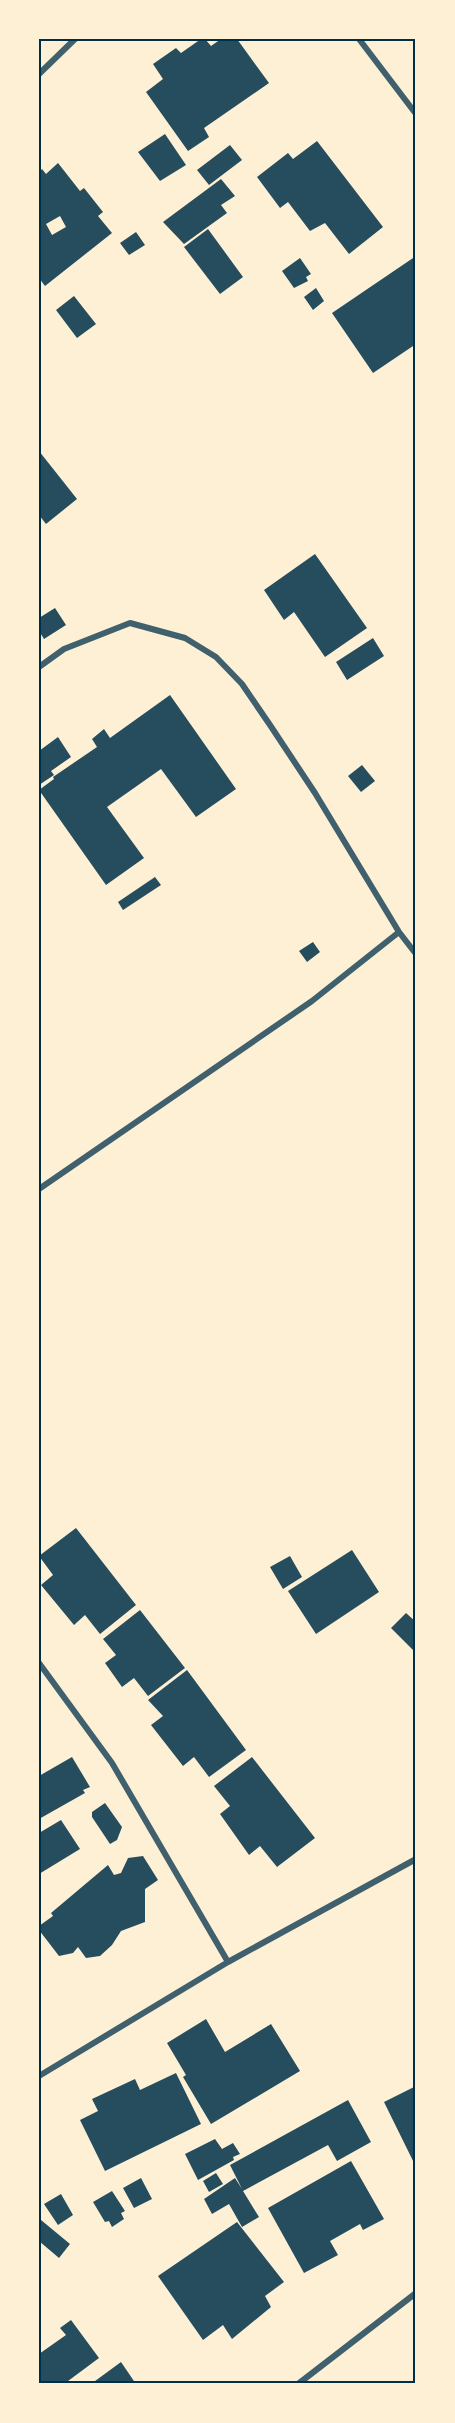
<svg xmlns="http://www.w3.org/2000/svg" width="455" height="2423" font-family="Commissioner,sans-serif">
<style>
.building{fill:#264d5e;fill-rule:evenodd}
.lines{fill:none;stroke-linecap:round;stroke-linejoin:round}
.minor{stroke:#3f606c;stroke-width:6}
.neatline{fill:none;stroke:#003049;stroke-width:2}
</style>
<rect width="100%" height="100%" fill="#fdf0d5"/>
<path class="building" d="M 201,39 L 205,39 L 211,46 L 221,39 L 237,39 L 269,83 L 204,128 L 209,137 L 188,151 L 146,92 L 163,79 L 153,64 L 176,48 L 181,53 Z
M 165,134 L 186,165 L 160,181 L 138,152 Z
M 317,141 L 383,227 L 349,254 L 325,223 L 310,231 L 288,202 L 280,208 L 257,177 L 288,153 L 293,159 Z
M 230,145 L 242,160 L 209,185 L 197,170 Z
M 58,163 L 80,191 L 84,188 L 103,212 L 98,216 L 112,233 L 45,286 L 39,278 L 39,172 L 42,169 L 46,174 ZM 60,216 L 66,227 L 52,235 L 46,224 Z
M 221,179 L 235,196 L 221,205 L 227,213 L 184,244 L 163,222 Z
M 208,229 L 243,277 L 220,294 L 184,247 Z
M 136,232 L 145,245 L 129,255 L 120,243 Z
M 416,256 L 416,344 L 373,373 L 332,313 Z
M 300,258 L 311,274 L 306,277 L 308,281 L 294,288 L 282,271 Z
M 316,288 L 324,301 L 313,310 L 304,297 Z
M 74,296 L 96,324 L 77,338 L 56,310 Z
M 39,451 L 77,499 L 46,524 L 39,515 Z
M 315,554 L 367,628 L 325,657 L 294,612 L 284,620 L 264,590 Z
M 55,608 L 66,625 L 44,639 L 39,631 L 39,618 Z
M 373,638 L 384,656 L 347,680 L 336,662 Z
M 170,695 L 236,789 L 196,817 L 161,769 L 107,807 L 144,858 L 106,885 L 39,790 L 54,779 L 53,777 L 97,747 L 92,739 L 104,729 L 110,738 Z
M 58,737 L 71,757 L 51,771 L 54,775 L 39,785 L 39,751 Z
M 362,765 L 375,781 L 361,792 L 348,776 Z
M 155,877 L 161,885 L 123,910 L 118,902 Z
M 313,942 L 320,952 L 307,962 L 299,951 Z
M 76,1528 L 136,1605 L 100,1634 L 85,1615 L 74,1625 L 41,1585 L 53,1575 L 39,1556 Z
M 352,1550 L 379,1592 L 316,1634 L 288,1591 Z
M 290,1556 L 302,1577 L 283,1589 L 270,1567 Z
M 140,1610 L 185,1668 L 148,1696 L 134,1678 L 122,1687 L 105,1663 L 116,1655 L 103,1639 Z
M 406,1613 L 416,1622 L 416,1653 L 391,1628 Z
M 187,1670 L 246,1750 L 209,1777 L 194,1757 L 183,1766 L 151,1725 L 163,1716 L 148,1700 Z
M 72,1757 L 90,1787 L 83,1790 L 85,1793 L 39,1819 L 39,1776 Z
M 252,1757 L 315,1838 L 277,1867 L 260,1846 L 249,1855 L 220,1814 L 230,1806 L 214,1786 Z
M 105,1803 L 122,1827 L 117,1840 L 110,1844 L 92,1817 L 92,1812 Z
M 61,1820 L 80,1849 L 39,1874 L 39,1833 Z
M 143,1856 L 158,1880 L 145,1889 L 145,1922 L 121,1931 L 112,1945 L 100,1956 L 86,1958 L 78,1947 L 73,1953 L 59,1956 L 39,1930 L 39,1926 L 53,1916 L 51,1913 L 108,1865 L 114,1875 L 121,1873 L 128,1858 Z
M 206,2019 L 225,2052 L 271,2024 L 300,2071 L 211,2124 L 183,2077 L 186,2075 L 167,2043 Z
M 176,2073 L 201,2124 L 105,2171 L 80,2120 L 98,2111 L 92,2099 L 135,2079 L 140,2090 Z
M 416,2086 L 416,2167 L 384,2102 Z
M 348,2100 L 371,2142 L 337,2161 L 328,2145 L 243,2191 L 259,2217 L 242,2227 L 229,2204 L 212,2214 L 204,2199 L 235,2178 L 242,2189 L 230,2165 Z
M 215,2139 L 222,2149 L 233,2143 L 240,2154 L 233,2157 L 234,2160 L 198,2180 L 185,2154 Z
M 351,2161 L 384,2219 L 363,2230 L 360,2224 L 330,2241 L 338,2255 L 304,2273 L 268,2208 Z
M 216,2173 L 223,2184 L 209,2192 L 203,2181 Z
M 141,2178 L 152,2199 L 134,2208 L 123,2188 Z
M 112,2191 L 125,2211 L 121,2213 L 124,2219 L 112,2227 L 109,2221 L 105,2222 L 93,2202 Z
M 61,2194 L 73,2215 L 58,2225 L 44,2204 Z
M 41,2220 L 70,2244 L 59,2258 L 39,2241 Z
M 237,2222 L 284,2282 L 265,2296 L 271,2307 L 232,2339 L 223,2325 L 203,2340 L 158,2276 Z
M 71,2320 L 99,2358 L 64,2384 L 39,2384 L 39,2354 L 66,2335 L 60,2328 Z
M 121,2362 L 136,2384 L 91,2384 Z"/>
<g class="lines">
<path class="minor" d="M 359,39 L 416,114
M 39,74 L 75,39
M 39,667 L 64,649 L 130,623 L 185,638 L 216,657 L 242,684 L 270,725 L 315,793 L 399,932 L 416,954
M 39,1189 L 312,1001 L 399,932
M 39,1663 L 112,1763 L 228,1962
M 39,2076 L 228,1962 L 416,1859
M 298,2384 L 416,2293"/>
</g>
<rect width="455" height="2423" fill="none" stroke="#fdf0d5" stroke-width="81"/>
<rect x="40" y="40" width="374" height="2342" class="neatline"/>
</svg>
